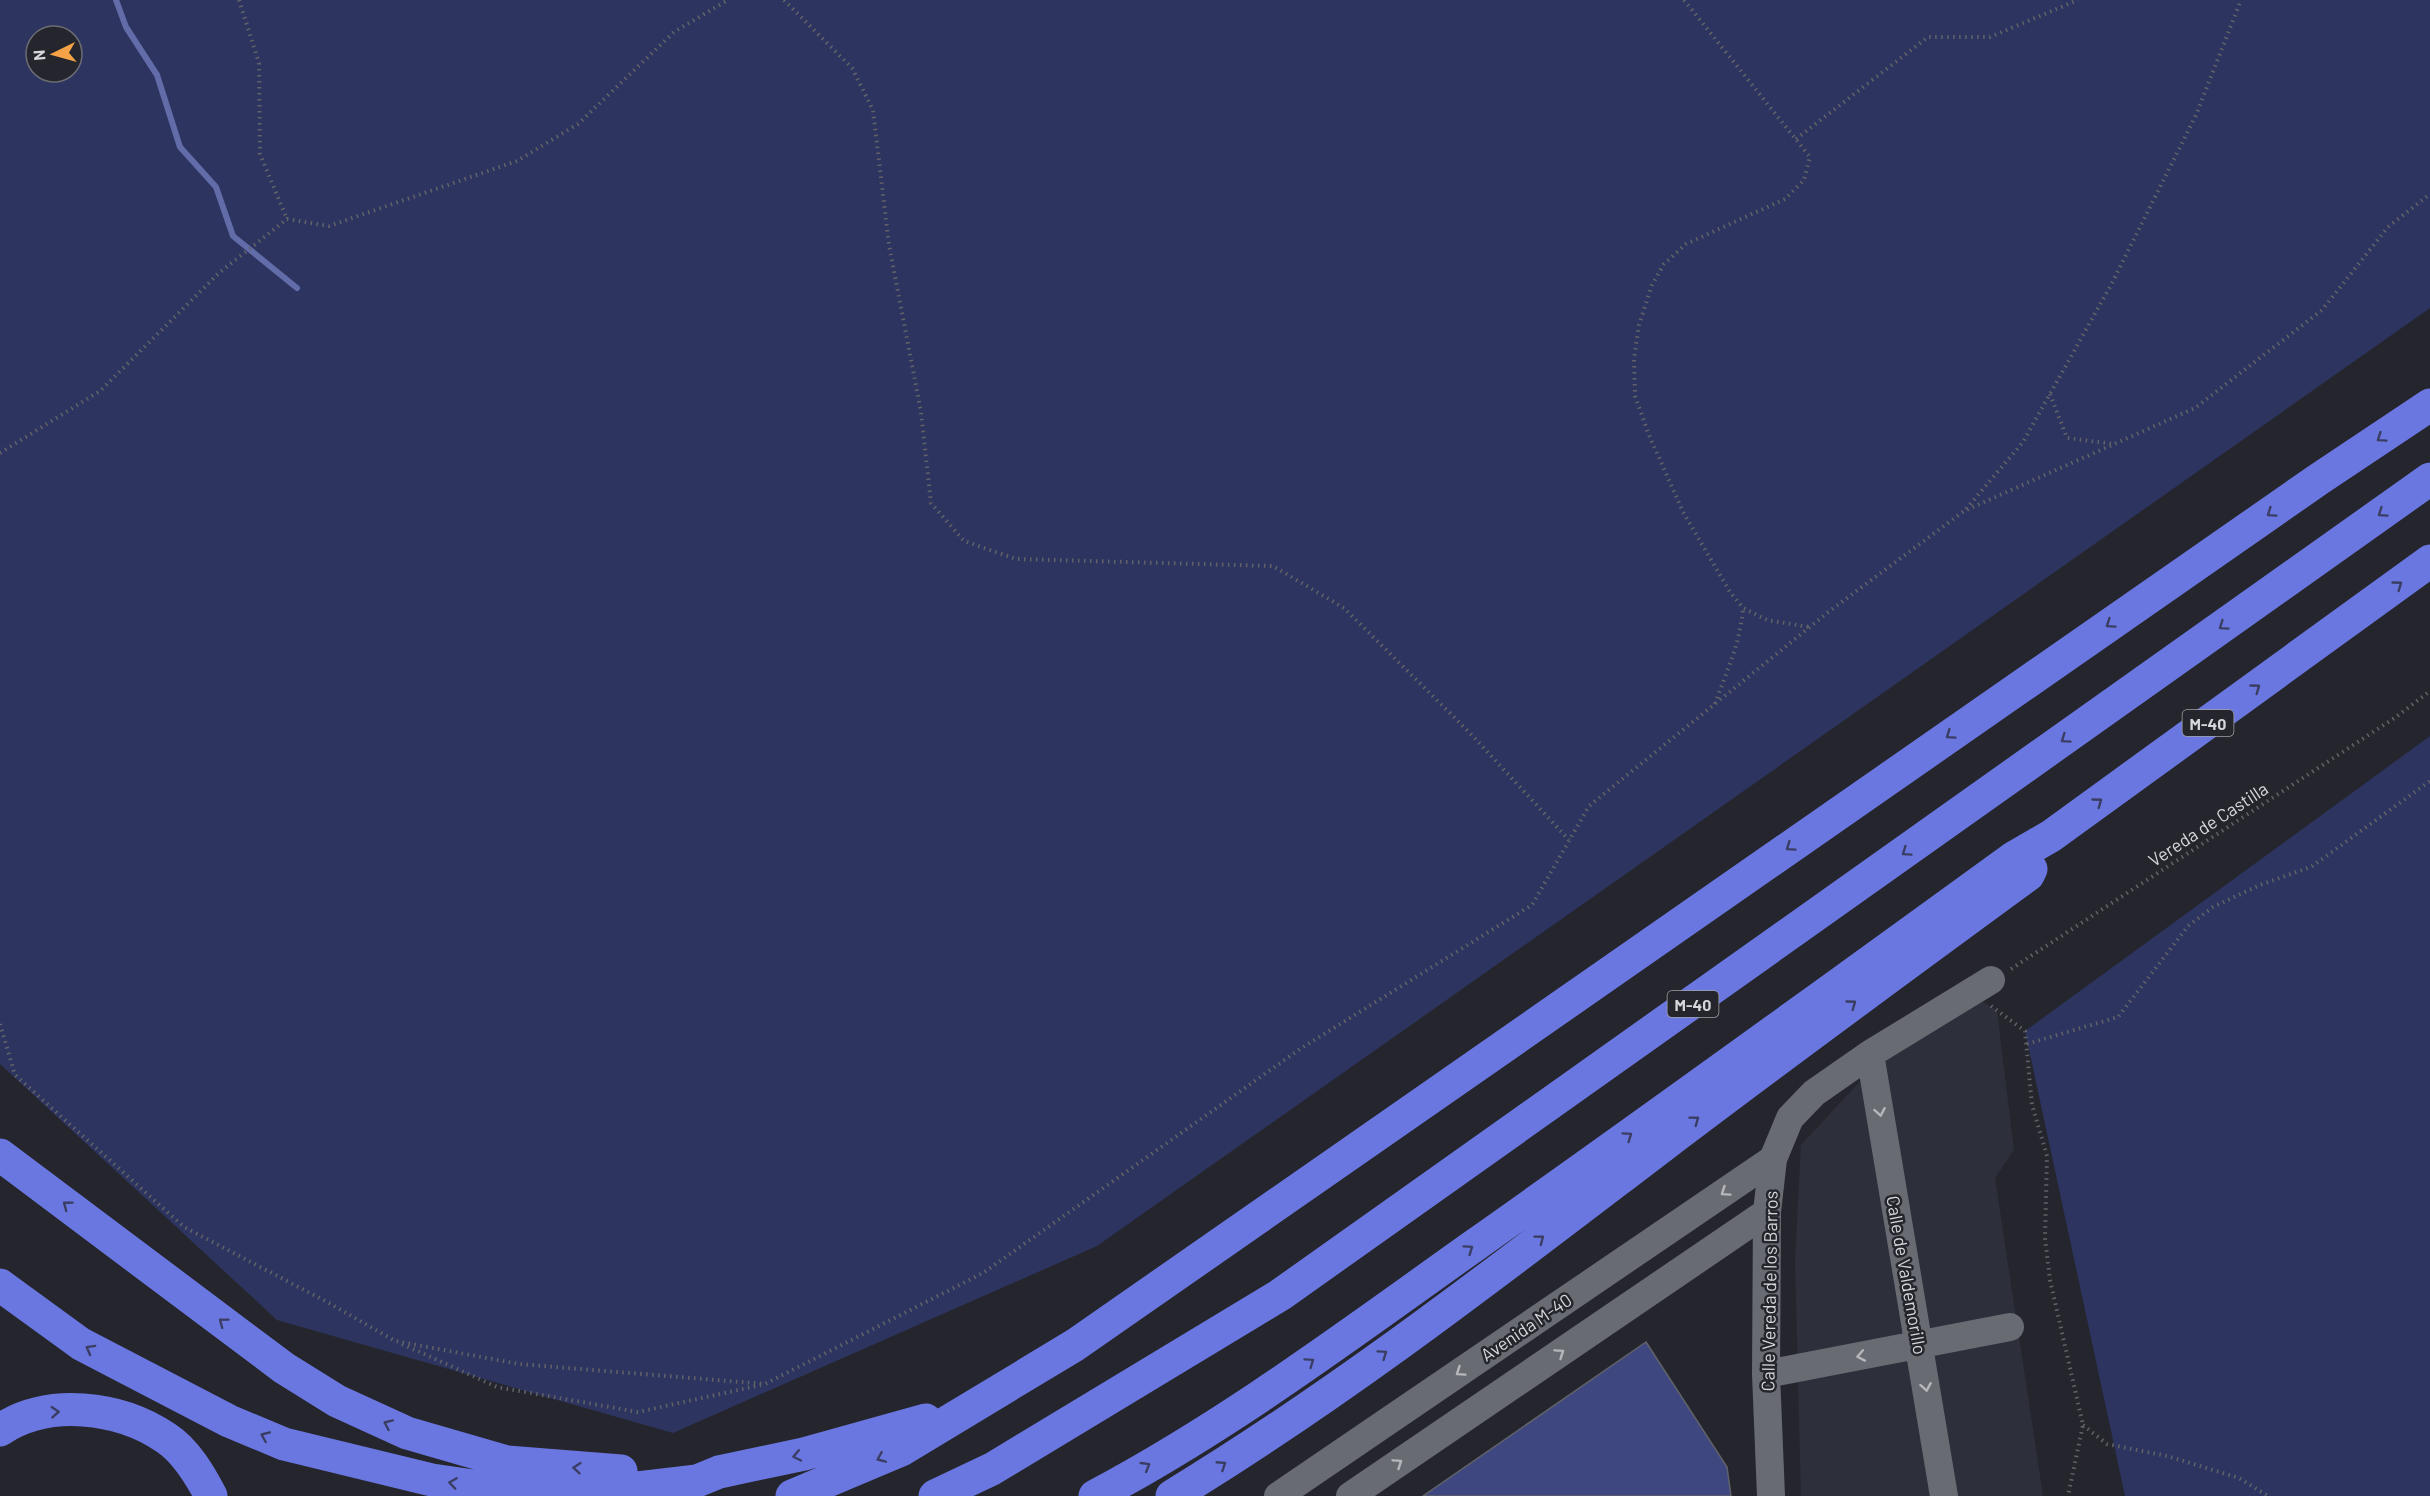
<svg xmlns="http://www.w3.org/2000/svg" width="2430" height="1496" font-family="Barlow,sans-serif">
<style>
.built{fill:#2d2f3b}
.green{fill:#2d345f;fill-rule:evenodd}
.lines{fill:none;stroke-linecap:round;stroke-linejoin:round}
.stream{stroke:#626ca9;stroke-width:6}
.building{fill:#3f4780;stroke:#60626a;stroke-width:1.5}
.path{stroke:#626369;stroke-width:4;stroke-dasharray:1.5 4.5;stroke-linecap:butt}
.minor{stroke:#696b73;stroke-width:28}
.highway{stroke:#6b77e1;stroke-width:33}
.oneway{stroke:#3a3e63}
.oneway2{stroke:#b5b7bc}
.labels{text-anchor:middle;dominant-baseline:central;stroke-width:5;stroke-linejoin:round;paint-order:stroke}
.shield{fill:#25262d;stroke:#a1a2a8;stroke-width:1.5}
.shield-label{font-size:16px;font-weight:bold;fill:#d6d7dc}
.street-label{font-size:18px;fill:#d6d7dc;stroke:#25262d}
</style>
<rect width="100%" height="100%" fill="#25262d"/>
<path class="built" d="M 1979,999 L 1997,1011 L 2014,1150 L 1995,1178 L 2043,1496 L 1801,1496 L 1795,1260 L 1801,1145 L 1877,1063 Z"/>
<path class="green" d="M 0,0 L 2430,0 L 2430,308 L 1097,1246 L 673,1433 L 277,1320 L 0,1064 ZM 36,36 L 72,36 L 72,72 L 36,72 Z
M 2430,736 L 2430,1496 L 2125,1496 L 2025,1031 Z"/>
<g class="lines">
<path class="stream" d="M 116,0 L 126,27 L 157,75 L 180,147 L 216,187 L 233,236 L 297,288"/>
</g>
<path class="building" d="M 1646,1342 L 1727,1467 L 1731,1496 L 1423,1496 Z"/>
<g class="lines">
<path class="path" d="M 239,0 L 259,63 L 260,154 L 287,219
M 784,0 L 852,68 L 873,110 L 889,245 L 921,412 L 931,503 L 964,541 L 1016,559 L 1273,566 L 1344,608 L 1468,731 L 1569,840
M 1684,0 L 1810,157 L 1804,180 L 1785,199 L 1686,244 L 1664,264 L 1652,285 L 1639,325 L 1634,359 L 1635,396 L 1649,435 L 1683,512 L 1730,592 L 1743,608 L 1767,620 L 1809,627
M 1796,139 L 1928,37 L 1990,37 L 2078,0
M 2050,394 L 2067,438 L 2114,444
M 0,453 L 100,391 L 219,273 L 287,219 L 329,226 L 517,161 L 578,124 L 674,32 L 728,0
M 1966,509 L 2023,442 L 2111,285 L 2196,115 L 2241,0
M 1715,704 C 1727,669 1740,645 1743,608
M 2011,969 L 2396,717 L 2430,691
M 1991,1006 L 2025,1031 L 2032,1105 L 2047,1156 L 2045,1238 L 2050,1280 L 2083,1425 L 2068,1496
M 0,1024 L 15,1075 L 184,1227 L 329,1303 L 395,1341 L 519,1364 L 765,1384 L 983,1273 L 1300,1049 L 1532,905 L 1589,806 L 1827,613 L 1964,511 L 2195,408 L 2322,310 L 2388,227 L 2430,194
M 2027,1044 L 2118,1017 L 2188,926 L 2213,907 L 2260,885 L 2311,867 L 2430,781
M 402,1344 L 497,1387 L 638,1412 L 761,1385
M 2083,1425 L 2107,1444 L 2167,1456 L 2239,1478 L 2268,1496"/>
<path class="minor" d="M 1870,1054 L 1944,1496
M 1766,1374 L 2010,1327
M 1278,1496 L 1773,1159
M 1350,1496 L 1767,1212
M 1771,1496 L 1766,1374 L 1767,1212 L 1773,1159 L 1790,1118 L 1814,1093 L 1870,1054 L 1991,980"/>
<path class="highway" d="M 0,1155 L 284,1368 L 337,1401 L 407,1433 L 507,1462 L 621,1471
M 0,1285 L 81,1344 L 229,1421 L 284,1444 L 432,1480 L 501,1490 L 612,1491 L 697,1481 L 719,1472 L 804,1454 L 926,1420
M 0,1430 C 48,1398 119,1406 166,1438 C 186,1451 200,1475 211,1496
M 792,1496 L 901,1450 L 1075,1345 L 2319,479 L 2430,405
M 935,1496 L 992,1469 L 1280,1295 L 2430,479
M 1095,1496 C 1229,1425 1351,1333 1475,1245 C 1655,1118 1834,988 2013,858 L 2051,836 L 2430,561
M 1172,1496 C 1343,1392 1502,1268 1661,1147 C 1782,1055 1905,965 2028,875 L 2031,869"/>
</g>
<defs><path id="oneway-chevron" d="M-2-3.5L2.5 0L-2 3.5" fill="none" stroke-width="1.6" stroke-linecap="round" stroke-linejoin="round" transform="scale(1.5)"/></defs>
<g class="oneway">
<use href="#oneway-chevron" transform="translate(2381 438) rotate(146)"/>
<use href="#oneway-chevron" transform="translate(2271 513) rotate(145)"/>
<use href="#oneway-chevron" transform="translate(2382 513) rotate(145)"/>
<use href="#oneway-chevron" transform="translate(2398 585) rotate(-36)"/>
<use href="#oneway-chevron" transform="translate(2110 624) rotate(145)"/>
<use href="#oneway-chevron" transform="translate(2223 626) rotate(145)"/>
<use href="#oneway-chevron" transform="translate(2256 688) rotate(-36)"/>
<use href="#oneway-chevron" transform="translate(1950 735) rotate(145)"/>
<use href="#oneway-chevron" transform="translate(2065 739) rotate(145)"/>
<use href="#oneway-chevron" transform="translate(2098 802) rotate(-36)"/>
<use href="#oneway-chevron" transform="translate(1790 847) rotate(145)"/>
<use href="#oneway-chevron" transform="translate(1906 852) rotate(145)"/>
<use href="#oneway-chevron" transform="translate(1852 1004) rotate(-36)"/>
<use href="#oneway-chevron" transform="translate(1695 1120) rotate(-37)"/>
<use href="#oneway-chevron" transform="translate(1628 1136) rotate(-35)"/>
<use href="#oneway-chevron" transform="translate(67 1205) rotate(-143)"/>
<use href="#oneway-chevron" transform="translate(1540 1239) rotate(-37)"/>
<use href="#oneway-chevron" transform="translate(1469 1249) rotate(-35)"/>
<use href="#oneway-chevron" transform="translate(223 1322) rotate(-143)"/>
<use href="#oneway-chevron" transform="translate(90 1349) rotate(-151)"/>
<use href="#oneway-chevron" transform="translate(1383 1354) rotate(-35)"/>
<use href="#oneway-chevron" transform="translate(1310 1362) rotate(-35)"/>
<use href="#oneway-chevron" transform="translate(55 1412) rotate(-4)"/>
<use href="#oneway-chevron" transform="translate(388 1424) rotate(-156)"/>
<use href="#oneway-chevron" transform="translate(265 1436) rotate(-157)"/>
<use href="#oneway-chevron" transform="translate(797 1456) rotate(168)"/>
<use href="#oneway-chevron" transform="translate(881 1458) rotate(157)"/>
<use href="#oneway-chevron" transform="translate(1222 1465) rotate(-33)"/>
<use href="#oneway-chevron" transform="translate(1146 1466) rotate(-31)"/>
<use href="#oneway-chevron" transform="translate(577 1468) rotate(-175)"/>
<use href="#oneway-chevron" transform="translate(453 1483) rotate(-172)"/>
</g>
<g class="oneway2">
<use href="#oneway-chevron" transform="translate(1880 1112) rotate(80)"/>
<use href="#oneway-chevron" transform="translate(1725 1192) rotate(146)"/>
<use href="#oneway-chevron" transform="translate(1560 1353) rotate(-34)"/>
<use href="#oneway-chevron" transform="translate(1861 1356) rotate(169)"/>
<use href="#oneway-chevron" transform="translate(1460 1372) rotate(146)"/>
<use href="#oneway-chevron" transform="translate(1926 1387) rotate(80)"/>
<use href="#oneway-chevron" transform="translate(1398 1463) rotate(-34)"/>
</g>
<g class="labels">
<g class="shield">
<rect x="2182.5" y="710" width="51" height="26" rx="4.5"/>
<rect x="1667.5" y="991" width="51" height="26" rx="4.5"/>
</g>
<g class="shield-label">
<text x="2208" y="723">M-40</text>
<text x="1693" y="1004">M-40</text>
</g>
<g class="street-label">
<text transform="translate(2208 824) rotate(-33)">Vereda de Castilla</text>
<text transform="translate(1907 1275) rotate(80)">Calle de Valdemorillo</text>
<text transform="translate(1769 1291) rotate(-89)">Calle Vereda de los Barros</text>
<text transform="translate(1526 1327) rotate(-34)">Avenida M-40</text>
</g>
</g>
<g transform="translate(54 54) rotate(265)"><circle r="28" fill="#25262d" stroke="#6c6d73" stroke-width="1.5"/>
<path d="M0-4.5L10 22L0 15L-10 22Z" fill="#f5a346"/>
<text y="-9" font-size="16" font-weight="bold" text-anchor="middle" fill="#d6d7dc">N</text>
</g>
</svg>
